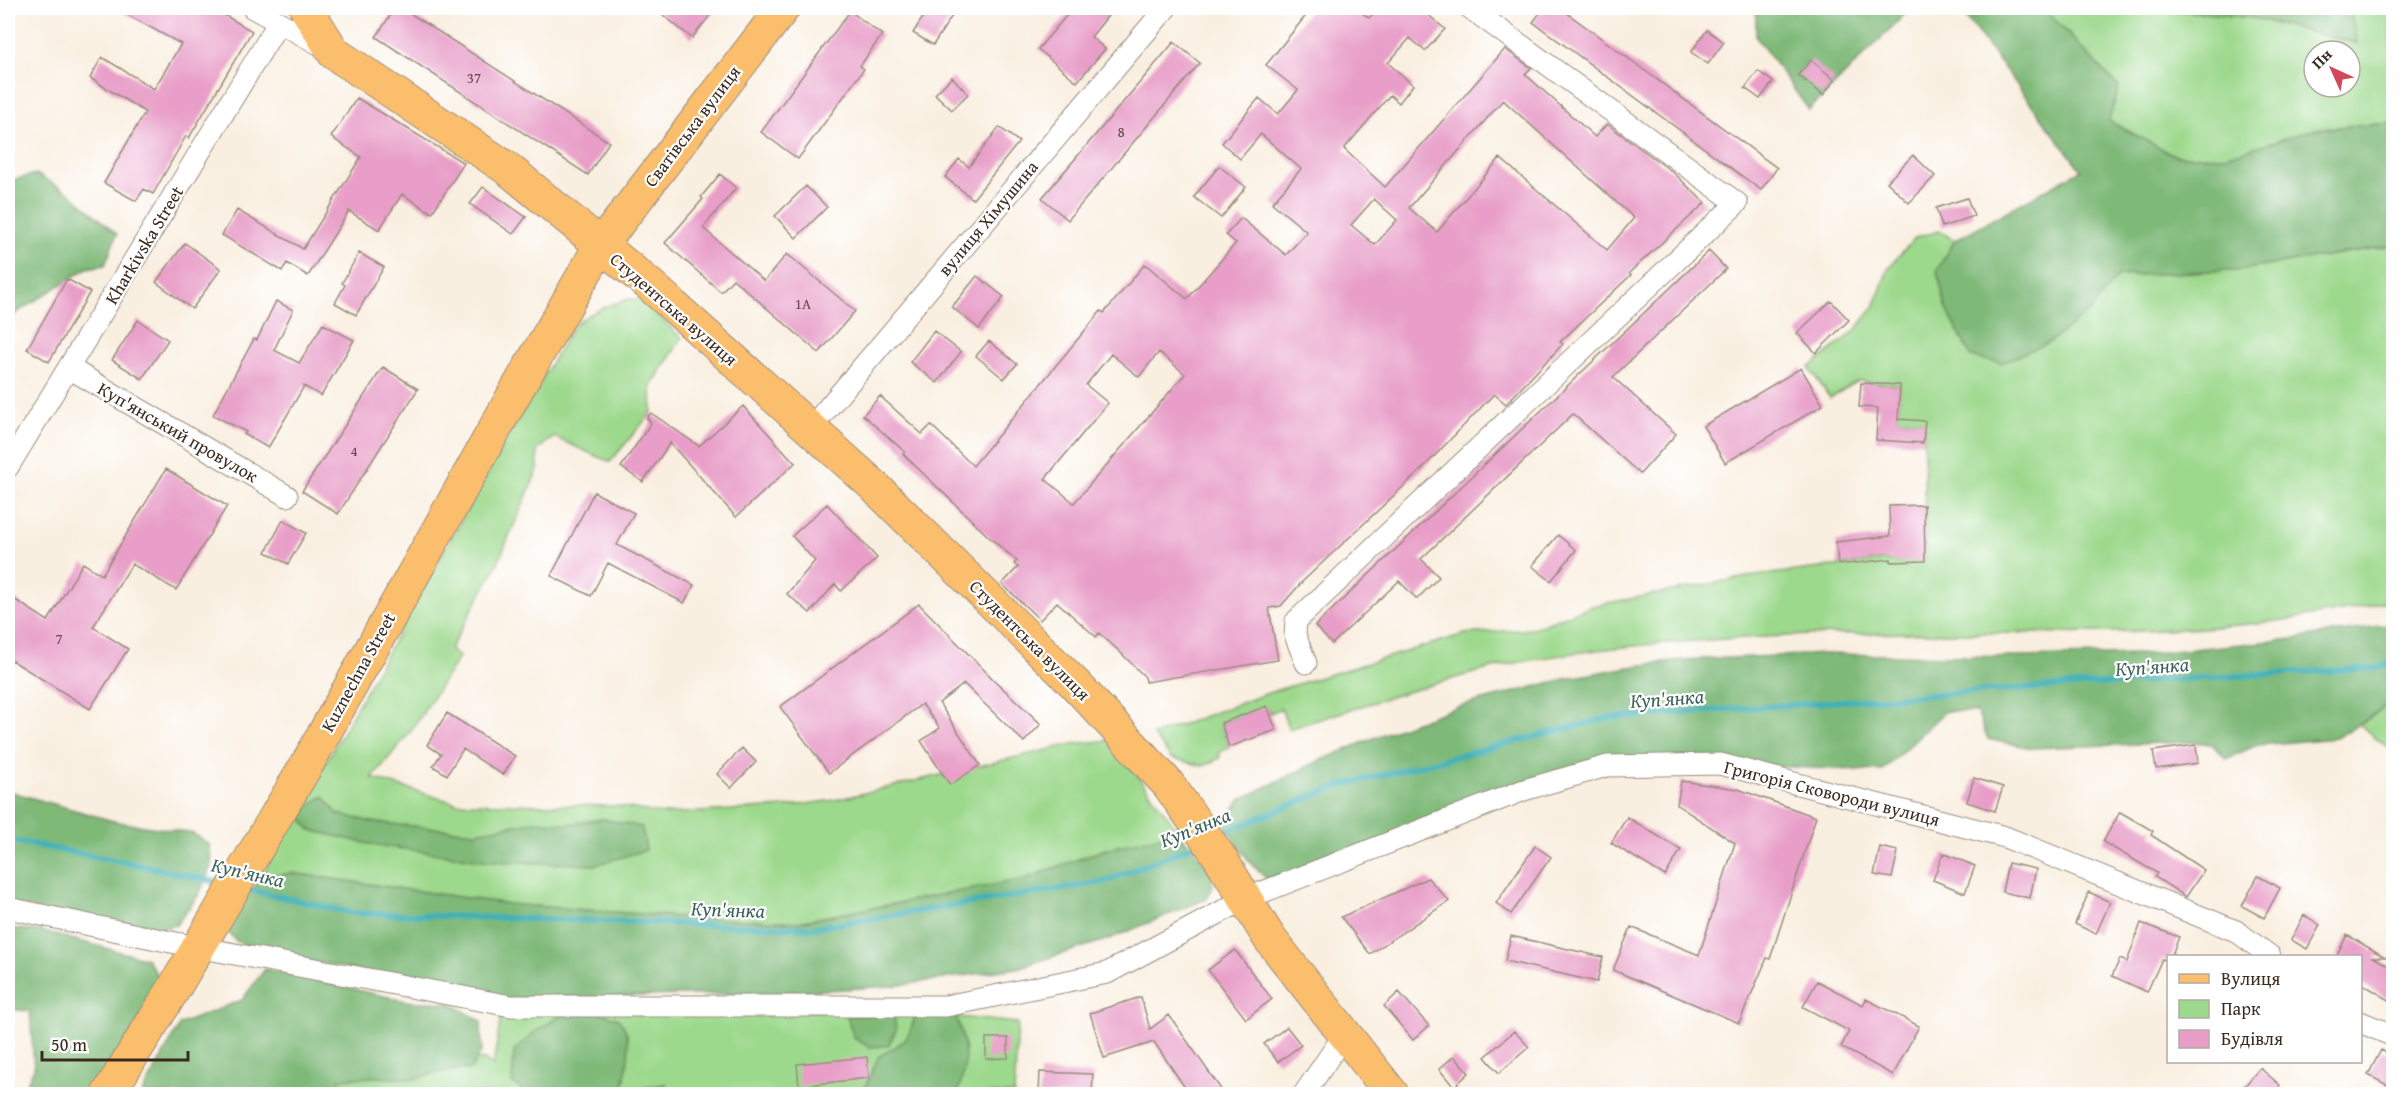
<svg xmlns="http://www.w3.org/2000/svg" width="2401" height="1102" font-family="'Gentium Book Plus',serif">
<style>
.green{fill:#9dd98d;stroke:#6c8256;stroke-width:1.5;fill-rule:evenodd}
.forest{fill:#7eb978;stroke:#5c724b;stroke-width:1.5}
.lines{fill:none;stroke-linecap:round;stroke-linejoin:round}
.stream{stroke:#40b1b7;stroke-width:6}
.building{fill:#e89ec8;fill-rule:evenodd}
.street-casing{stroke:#9a8c7f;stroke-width:23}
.primary-casing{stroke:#9a8c7f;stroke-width:35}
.street{stroke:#fff;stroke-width:21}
.primary{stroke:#fabe6d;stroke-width:33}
.labels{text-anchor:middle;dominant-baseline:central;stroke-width:4.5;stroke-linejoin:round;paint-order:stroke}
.number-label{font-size:15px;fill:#664748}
.street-label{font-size:18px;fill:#3b2a1e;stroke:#fff}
.water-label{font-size:20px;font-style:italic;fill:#3d605b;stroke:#fff}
</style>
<rect width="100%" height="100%" fill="#fff"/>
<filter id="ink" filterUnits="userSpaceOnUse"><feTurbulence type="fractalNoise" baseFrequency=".0167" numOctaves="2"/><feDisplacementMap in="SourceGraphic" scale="12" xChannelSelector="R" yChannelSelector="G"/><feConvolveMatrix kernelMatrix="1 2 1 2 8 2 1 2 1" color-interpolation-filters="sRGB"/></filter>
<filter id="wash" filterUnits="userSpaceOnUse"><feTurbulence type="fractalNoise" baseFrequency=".008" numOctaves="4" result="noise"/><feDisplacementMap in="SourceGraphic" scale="24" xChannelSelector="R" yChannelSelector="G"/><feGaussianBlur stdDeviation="1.35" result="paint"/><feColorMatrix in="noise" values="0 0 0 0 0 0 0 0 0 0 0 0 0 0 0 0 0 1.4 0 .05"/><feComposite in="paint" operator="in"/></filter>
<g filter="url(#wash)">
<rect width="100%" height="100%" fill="#f9efe0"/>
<path class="green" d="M 2044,8 L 2155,8 L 2254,18 L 2356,43 L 2351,14 L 2346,8 L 2393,8 L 2393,123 L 2315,129 L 2225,156 L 2176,156 L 2108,121 L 2119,87 ZM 2314,51 L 2350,51 L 2350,87 L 2314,87 Z
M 1939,231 L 1955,240 L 1938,274 L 1946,307 L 1971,357 L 2090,311 L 2117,276 L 2247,269 L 2393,245 L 2393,600 C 2203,646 2006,628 1811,635 C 1709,639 1593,645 1493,668 C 1424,685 1356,708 1289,729 L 1281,708 L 1270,713 L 1267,707 L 1221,723 L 1229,747 L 1219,753 L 1220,758 L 1203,766 L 1171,758 L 1153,735 L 1274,691 L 1465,634 L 1532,629 L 1592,606 L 1747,577 L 1885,560 L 1891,562 L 1925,560 L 1924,421 L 1898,419 L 1900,385 L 1858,381 L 1830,398 L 1809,368 L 1855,331 L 1874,307 L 1889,267 L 1915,238 Z
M 630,299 L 643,301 L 682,338 L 651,386 L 652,412 L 610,462 L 554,437 L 537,450 L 538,469 L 496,567 L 450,649 L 459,657 L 411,731 L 372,778 L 456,803 L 617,806 L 663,814 L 784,807 L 835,800 L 1072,744 L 1111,740 L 1186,841 L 1165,835 L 1106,849 L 1025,879 L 798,922 L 699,918 L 513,905 L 291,873 L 261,878 L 505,442 L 572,328 C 587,313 610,304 630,299 Z
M 2393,699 L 2393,751 L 2359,724 L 2379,712 Z
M 503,1005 L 915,1013 L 1018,1023 L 1014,1094 L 218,1094 L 424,1053 L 485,1060 L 493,1066 Z"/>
<path class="forest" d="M 1759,8 L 1911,8 L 1809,110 L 1756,37 L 1756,11 Z
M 1959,8 L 2044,8 L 2119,87 L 2109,121 L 2176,156 L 2225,156 L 2315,129 L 2393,123 L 2393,245 L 2247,269 L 2118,276 L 2090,311 L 2051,341 L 2002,363 L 1971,357 L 1946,307 L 1937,270 L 1955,240 L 2081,170 Z
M 2155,8 L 2346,8 L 2351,14 L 2357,43 L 2254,18 Z
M 36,174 L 70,193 L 117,234 L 105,265 L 87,268 L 19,311 L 8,320 L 8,181 Z
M 2393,624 L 2393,699 L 2379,712 L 2336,738 L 2257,745 L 2226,759 L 2212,744 L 2191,742 L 2032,748 L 1988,739 L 1977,712 L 1945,711 L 1882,771 L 1720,764 L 1607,766 L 1277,887 C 1251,867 1240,851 1224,823 L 1241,799 L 1317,762 L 1381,735 L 1460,706 L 1564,679 L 1623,668 L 1679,660 L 1825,654 L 2020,657 L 2143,654 L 2292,639 Z
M 8,791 L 117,822 L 192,833 L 209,844 L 212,864 L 199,894 L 176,925 L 146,932 L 8,903 Z
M 323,796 L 338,814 L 372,822 L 475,832 L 537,821 L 567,824 L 602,819 L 642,827 L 646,850 L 595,865 L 489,861 L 369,844 L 310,830 L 299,814 Z
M 1165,835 L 1186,841 L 1211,871 L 1213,887 L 1207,899 L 1109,939 L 1017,968 L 894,986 L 776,993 L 506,999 L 257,951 L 236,941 L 226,930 L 240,905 L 261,878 L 291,873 L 509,904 L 691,918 L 798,922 L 1025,879 L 1106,849 Z
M 8,928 L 41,931 L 147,959 L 161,981 L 96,1094 L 22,1094 L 34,1068 L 30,1011 L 8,1009 Z
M 265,969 L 406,1001 L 450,1003 L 481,1021 L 482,1050 L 471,1069 L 440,1072 L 414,1079 L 372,1077 L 340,1079 L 340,1094 L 142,1094 L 180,1024 L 242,1000 Z
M 597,1012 C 604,1014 614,1015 619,1020 C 636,1037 626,1071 622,1092 L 666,1084 L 666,1094 L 529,1094 L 512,1083 L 514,1051 L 536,1031 L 563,1014 Z
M 915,1013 L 955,1014 C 967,1045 969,1063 957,1094 L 864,1094 L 863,1091 L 879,1056 C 902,1044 911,1040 915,1013 Z
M 894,1014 L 896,1030 L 888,1046 L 869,1047 L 854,1038 L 847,1016 Z"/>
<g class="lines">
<path class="stream" d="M 1217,835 L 1335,787 L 1608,718 L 1983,691 L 2375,668 L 2394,663
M 8,840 L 150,867 L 225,884
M 246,889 L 353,913 L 812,928 L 1104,882 L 1197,844"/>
</g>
<g id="blocks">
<path class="building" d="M 115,8 L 212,8 L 252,31 L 189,138 L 186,136 L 153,194 L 144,189 L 136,201 L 104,183 L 145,112 L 90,78 L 102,57 L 154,89 L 181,44 Z
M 395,8 L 402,8 L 609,142 L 588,175 L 376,37 Z
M 654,8 L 716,8 L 692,38 Z
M 929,8 L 957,8 L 933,45 L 913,33 Z
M 1073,8 L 1114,8 L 1091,37 L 1105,49 L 1077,82 L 1038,49 Z
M 1312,8 L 1356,8 L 1369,18 L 1378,8 L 1420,8 L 1445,29 L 1425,51 L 1410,38 L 1388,63 L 1413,85 L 1399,103 L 1390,95 L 1344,149 L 1385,187 L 1505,49 L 1531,68 L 1525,74 L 1595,137 L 1607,124 L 1674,173 L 1705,203 L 1629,273 L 1631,275 L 1560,342 L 1563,344 L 1506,404 L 1494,394 L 1422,469 L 1302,582 L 1281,606 L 1269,608 L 1278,660 L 1146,682 L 1145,677 L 1119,651 L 1099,633 L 1096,637 L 1057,602 L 1040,620 L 1002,584 L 1018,567 L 1014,564 L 1017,561 L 989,537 L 903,454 L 905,452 L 863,415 L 880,396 L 922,434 L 931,425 L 973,466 L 1101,311 L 1104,313 L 1145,264 L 1187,299 L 1236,243 L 1226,235 L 1241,218 L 1286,255 L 1307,232 L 1272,203 L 1301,169 L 1261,134 L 1240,159 L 1222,143 L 1259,98 L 1278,114 L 1298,90 L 1266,65 ZM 1503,100 L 1634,218 L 1607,250 L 1500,158 L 1437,232 L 1409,208 ZM 1374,199 L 1397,220 L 1375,245 L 1351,225 ZM 1159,352 L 1185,374 L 1074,503 L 1045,479 L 1108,403 L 1086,385 L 1111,354 L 1139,377 Z
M 1544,8 L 1560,8 L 1777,168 L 1761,190 L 1533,22 Z
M 850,11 L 882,35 L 860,66 L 864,69 L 798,159 L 761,132 Z
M 1707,30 L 1724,42 L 1708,64 L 1691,52 Z
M 1174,42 L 1200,63 L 1068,220 L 1042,198 Z
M 1811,60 L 1835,80 L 1823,95 L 1798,75 Z
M 1758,71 L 1773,82 L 1760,99 L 1745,88 Z
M 952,77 L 968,94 L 952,110 L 935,94 Z
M 357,98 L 464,163 L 432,213 L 402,194 L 379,230 L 349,211 L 308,276 L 287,263 L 282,271 L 222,235 L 237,210 L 303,249 L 361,157 L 331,137 Z
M 999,127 L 1019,142 L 973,199 L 945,177 L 959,159 L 969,167 Z
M 1913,155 L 1935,176 L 1909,203 L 1887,182 Z
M 1219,166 L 1246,187 L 1221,218 L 1194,197 Z
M 720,174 L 736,188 L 703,228 L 764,281 L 787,254 L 855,311 L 819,353 L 733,279 L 721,292 L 665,243 L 703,199 L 701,197 Z
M 806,186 L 827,207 L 796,238 L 775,216 Z
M 483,187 L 526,217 L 513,234 L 470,204 Z
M 1967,198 L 1974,216 L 1942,227 L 1936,208 Z
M 185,243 L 221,269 L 192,309 L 156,282 Z
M 1709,251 L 1726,269 L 1613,377 L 1676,434 L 1640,474 L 1573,414 L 1421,559 L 1439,577 L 1417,599 L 1399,581 L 1332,644 L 1315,626 Z
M 359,253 L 384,267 L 356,315 L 335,303 L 345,285 L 342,283 Z
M 977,276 L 1004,297 L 979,329 L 952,307 Z
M 67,279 L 90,292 L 49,362 L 27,349 Z
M 276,301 L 293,310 L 274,350 L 299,363 L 323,324 L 354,340 L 321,396 L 304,386 L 268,448 L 244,434 L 246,432 L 213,415 L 254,339 L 257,340 Z
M 1831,301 L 1849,320 L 1816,353 L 1797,333 Z
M 138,320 L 168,340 L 142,379 L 112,360 Z
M 934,331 L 961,352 L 937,383 L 910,362 Z
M 989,341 L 1017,364 L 1004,379 L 976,356 Z
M 383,367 L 418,389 L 338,514 L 302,491 Z
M 1801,368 L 1823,405 L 1725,463 L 1703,426 Z
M 1861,383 L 1900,385 L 1898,419 L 1925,421 L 1923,443 L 1876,440 L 1878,408 L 1859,407 Z
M 743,406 L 795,463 L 736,517 L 670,443 L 643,482 L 621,467 L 651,423 L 647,418 L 651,413 L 699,446 Z
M 166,469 L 227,506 L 176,590 L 132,564 L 93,627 L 128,649 L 90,709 L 8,658 L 8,595 L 48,621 L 83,563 L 102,575 Z
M 594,492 L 634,513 L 617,545 L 694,585 L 684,603 L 608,563 L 591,596 L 551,576 Z
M 827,504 L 877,558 L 841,591 L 835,584 L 810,613 L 787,594 L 815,561 L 792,536 Z
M 1924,505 L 1925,561 L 1891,562 L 1891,559 L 1838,565 L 1836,542 L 1890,536 L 1889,506 Z
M 283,520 L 306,533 L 288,564 L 266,552 Z
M 1558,535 L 1576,550 L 1551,581 L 1532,566 Z
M 919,604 L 995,681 L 1041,724 L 1024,742 L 964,684 L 939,703 L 980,765 L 950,785 L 921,741 L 940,728 L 922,704 L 829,773 L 780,707 Z
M 1267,706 L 1276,730 L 1229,747 L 1221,723 Z
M 447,713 L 515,756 L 503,775 L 463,749 L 447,775 L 433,766 L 441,754 L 427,745 Z
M 2196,745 L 2198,763 L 2156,769 L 2153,751 Z
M 742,748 L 756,762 L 731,788 L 717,774 Z
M 1974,778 L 2003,787 L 1995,811 L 1967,802 Z
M 1681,781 L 1738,789 L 1816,817 L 1770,959 L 1767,958 L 1739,1023 L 1613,970 L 1631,927 L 1699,955 L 1735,843 L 1677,805 Z
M 2120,812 L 2153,831 L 2151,835 L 2204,870 L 2186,897 L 2155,877 L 2157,873 L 2103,842 Z
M 1627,817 L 1681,850 L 1665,876 L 1611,843 Z
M 1535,846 L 1551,857 L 1511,914 L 1496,903 Z
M 1880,847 L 1898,851 L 1892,878 L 1874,875 Z
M 1943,853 L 1975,866 L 1965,893 L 1933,880 Z
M 2008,863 L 2036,869 L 2030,898 L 2002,892 Z
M 2258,876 L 2280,888 L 2264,918 L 2242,906 Z
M 1428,878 L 1449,901 L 1370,954 L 1341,917 Z
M 2089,892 L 2110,902 L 2096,934 L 2075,924 Z
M 2304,915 L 2320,925 L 2307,949 L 2291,940 Z
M 2141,923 L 2179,937 L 2171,957 L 2169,957 L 2169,961 L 2162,959 L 2147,992 L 2112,976 L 2120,959 L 2127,962 Z
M 2347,935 L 2385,957 L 2373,957 L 2394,969 L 2394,1003 L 2361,983 L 2361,957 L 2336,957 Z
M 1511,936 L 1603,957 L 1597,982 L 1505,961 Z
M 1235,950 L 1272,999 L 1246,1019 L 1208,970 Z
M 1817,981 L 1863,1005 L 1866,999 L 1919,1026 L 1893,1075 L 1841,1047 L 1849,1031 L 1803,1007 Z
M 1399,992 L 1429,1026 L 1413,1040 L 1384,1006 Z
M 1141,997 L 1150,1029 L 1169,1015 L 1225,1095 L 1190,1095 L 1154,1042 L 1104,1058 L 1090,1013 Z
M 1287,1027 L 1301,1045 L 1278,1062 L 1264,1044 Z
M 1514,1031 L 1529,1047 L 1499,1073 L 1485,1057 Z
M 986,1038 L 1008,1038 L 1008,1058 L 986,1059 Z
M 2381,1050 L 2394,1057 L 2394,1078 L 2389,1086 L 2368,1075 Z
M 1454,1056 L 1469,1073 L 1454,1087 L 1439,1069 Z
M 867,1057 L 869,1078 L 799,1086 L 797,1064 Z
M 2260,1068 L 2280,1085 L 2272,1095 L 2252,1095 L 2243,1088 Z
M 1040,1072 L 1093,1074 L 1092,1095 L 1039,1095 Z"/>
</g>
</g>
<g filter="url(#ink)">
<use href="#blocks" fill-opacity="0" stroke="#9a8c7f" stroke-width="1.5"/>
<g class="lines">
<g class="street-casing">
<path id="street" d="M 253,8 L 328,49
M 69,368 L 287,496
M 810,429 L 1166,8
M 8,467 L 279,22
M 1306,663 L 1295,635 L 1296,621 L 1737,203 L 1470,8
M 8,908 L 171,942 L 511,1006 L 946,1006 L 1107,973 L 1245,899 L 1524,790 L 1607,766 L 1720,764 L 2005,837 L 2236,931 L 2270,956
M 2360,1022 L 2394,1036
M 1304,1094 L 1344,1035"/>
</g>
<g class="primary-casing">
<path id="primary" d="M 306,8 L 334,53 L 508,169 L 651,286 L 873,485 L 1076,685 L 1168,784 L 1219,856 L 1270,939 L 1392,1094
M 108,1094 L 173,990 L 307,764 L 516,391 L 601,245 L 783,8"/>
</g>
<use href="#street" class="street"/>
<use href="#primary" class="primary"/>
</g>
</g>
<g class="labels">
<g class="number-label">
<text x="474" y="77">37</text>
<text x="1121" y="131">8</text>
<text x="803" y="303">1А</text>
<text x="354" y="450">4</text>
<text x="59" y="638">7</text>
</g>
<g class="street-label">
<text transform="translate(692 126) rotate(-53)">Сватівська вулиця</text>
<text transform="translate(988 218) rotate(-50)">вулиця Хімушина</text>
<text transform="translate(144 245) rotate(-59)">Kharkivska Street</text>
<text transform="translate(674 309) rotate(41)">Студентська вулиця</text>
<text transform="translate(178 432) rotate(30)">Куп'янський провулок</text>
<text transform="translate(1030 640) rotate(45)">Студентська вулиця</text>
<text transform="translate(358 672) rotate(-61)">Kuznechna Street</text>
<text transform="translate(1832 793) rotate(14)">Григорія Сковороди вулиця</text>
</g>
<g class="water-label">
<text transform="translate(2152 666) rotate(-4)">Куп'янка</text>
<text transform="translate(1667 698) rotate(-4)">Куп'янка</text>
<text transform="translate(1195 827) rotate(-22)">Куп'янка</text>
<text transform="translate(248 872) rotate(13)">Куп'янка</text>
<text transform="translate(728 909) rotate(2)">Куп'янка</text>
</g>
</g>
<rect width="2401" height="1102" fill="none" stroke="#fff" stroke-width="30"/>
<rect x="2167" y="955" width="195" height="108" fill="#ffffff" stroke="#b1aaa5" stroke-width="1.5"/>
<rect x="2179" y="974" width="30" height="9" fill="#fabe6d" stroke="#b1aaa5" stroke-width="1.5"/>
<text x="2221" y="985" font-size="18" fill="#3b2a1e">Вулиця</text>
<rect x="2179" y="1000" width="30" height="18" fill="#9dd98d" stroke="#b1aaa5" stroke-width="1.5"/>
<text x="2221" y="1015" font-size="18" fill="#3b2a1e">Парк</text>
<rect x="2179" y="1030" width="30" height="18" fill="#e89ec8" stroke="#b1aaa5" stroke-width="1.5"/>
<text x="2221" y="1045" font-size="18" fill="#3b2a1e">Будівля</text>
<g transform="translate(2332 69) rotate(315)"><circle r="28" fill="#ffffff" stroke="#b1aaa5" stroke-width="1.5"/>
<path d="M0-4.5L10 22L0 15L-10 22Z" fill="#d1495b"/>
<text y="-9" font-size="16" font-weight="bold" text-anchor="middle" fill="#3b2a1e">Пн</text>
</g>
<path d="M42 1051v9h146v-9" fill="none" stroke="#3b2a1e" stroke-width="3"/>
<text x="51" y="1051" font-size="18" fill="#3b2a1e" stroke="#ffffff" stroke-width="4.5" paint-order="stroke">50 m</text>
</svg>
